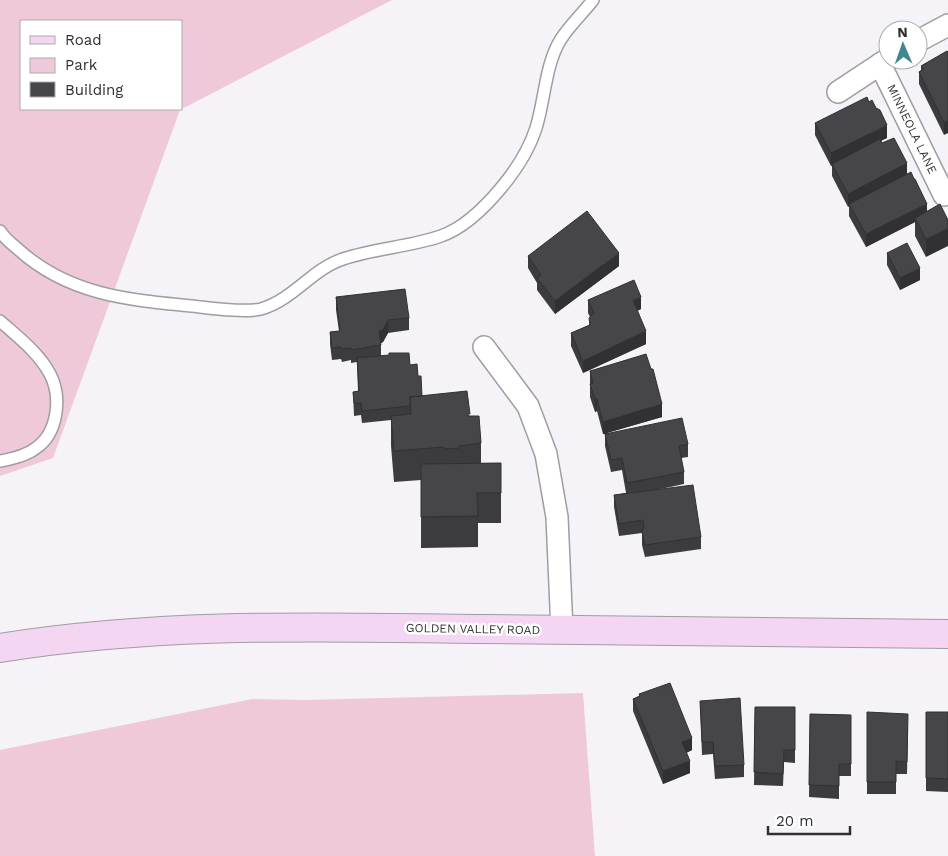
<svg xmlns="http://www.w3.org/2000/svg" width="948" height="856" font-family="'Work Sans',sans-serif">
<style>
.green{fill:#efc9da;fill-rule:evenodd}
.lines{fill:none;stroke-linecap:round;stroke-linejoin:round}
.lane-casing{stroke:#9f9da1;stroke-width:14}
.street-casing{stroke:#9f9da1;stroke-width:24}
.secondary-casing{stroke:#9f9da1;stroke-width:30}
.lane{stroke:#fff;stroke-width:11}
.street{stroke:#fff;stroke-width:21}
.secondary{stroke:#f4d5f2;stroke-width:28}
.wall{fill:#3c3c40}
.shaded-wall{fill:#313134}
.building{fill:#46464a;stroke:#313134}
.labels{text-anchor:middle;dominant-baseline:central;stroke-width:5;stroke-linejoin:round;paint-order:stroke}
.street-label{font-size:12px;fill:#313031;stroke:#fff}
</style>
<rect width="100%" height="100%" fill="#f5f3f7"/>
<path class="green" d="M 0,0 L 392,0 L 180,110 L 53,458 L 0,476 ZM 21,21 L 181,21 L 181,109 L 21,109 Z
M 583,693 L 595,856 L 0,856 L 0,750 L 252,699 L 305,700 Z"/>
<g class="lines">
<g class="lane-casing">
<path id="lane" d="M 0,231 C 5,239 12,244 19,250 C 69,295 129,300 192,306 C 210,308 244,313 261,309 C 293,300 312,269 343,259 C 375,248 410,247 441,236 C 464,228 486,206 501,188 C 516,170 529,150 536,128 C 545,100 545,64 561,39 C 570,25 583,13 593,0
M 0,321 C 18,337 39,353 50,374 C 62,397 58,433 36,448 C 26,456 12,459 0,461"/>
</g>
<g class="street-casing">
<path id="street" d="M 918,41 L 948,25
M 880,64 L 944,195
M 838,92 L 888,59
M 484,347 L 528,406 L 546,454 L 557,517 L 562,631"/>
</g>
<g class="secondary-casing">
<path id="secondary" d="M 0,648 C 162,622 322,627 485,629 C 640,632 794,633 948,634"/>
</g>
<use href="#lane" class="lane"/>
<use href="#street" class="street"/>
<use href="#secondary" class="secondary"/>
</g>
<path class="wall" d="M 947,51 L 944,135 L 919,84 L 919,72 L 921,70 L 921,66 Z
M 815,123 L 887,138 L 881,140 L 882,143 L 907,174 L 927,204 L 926,257 L 915,236 L 915,222 L 866,247 L 849,216 L 849,206 L 848,207 L 832,176 L 832,165 L 831,166 L 815,135 Z
M 887,253 L 920,280 L 900,290 L 887,265 Z
M 528,256 L 619,266 L 555,314 L 537,290 L 537,283 L 528,268 Z
M 336,297 L 409,318 L 409,330 L 388,333 L 383,342 L 381,343 L 381,356 L 410,365 L 418,376 L 422,396 L 470,416 L 481,443 L 481,463 L 501,463 L 501,523 L 478,523 L 478,547 L 421,548 L 421,480 L 394,482 L 391,446 L 391,420 L 362,423 L 361,415 L 354,416 L 353,392 L 358,391 L 357,362 L 351,363 L 351,360 L 342,362 L 341,359 L 332,360 L 330,344 L 330,332 L 339,331 L 336,310 Z
M 588,300 L 641,309 L 637,311 L 646,344 L 583,373 L 571,346 L 571,333 L 589,325 L 590,317 L 588,313 Z
M 590,371 L 662,417 L 607,433 L 688,444 L 688,457 L 681,458 L 684,472 L 684,484 L 656,490 L 701,537 L 701,549 L 645,557 L 642,545 L 642,533 L 619,536 L 614,507 L 614,495 L 626,493 L 622,470 L 611,472 L 605,446 L 605,434 L 603,434 L 597,411 L 595,412 L 590,397 Z
M 639,694 L 692,750 L 686,753 L 690,773 L 663,784 L 633,711 L 633,699 L 639,696 Z
M 700,701 L 744,765 L 744,777 L 715,779 L 713,754 L 702,755 Z
M 755,707 L 795,707 L 795,763 L 784,762 L 783,786 L 754,785 Z
M 867,712 L 908,726 L 907,774 L 896,774 L 896,794 L 867,794 Z
M 926,712 L 948,712 L 948,792 L 926,791 Z
M 810,714 L 851,715 L 851,776 L 839,776 L 839,799 L 809,797 Z"/>
<path class="shaded-wall" d="M 948,120 L 948,133 L 944,135 L 944,122 Z
M 887,125 L 887,138 L 831,166 L 831,153 Z
M 907,163 L 907,176 L 849,204 L 849,206 L 848,207 L 848,194 Z
M 927,204 L 927,216 L 915,218 L 915,222 L 866,247 L 866,234 Z
M 948,228 L 948,246 L 926,257 L 926,239 Z
M 619,253 L 619,266 L 555,314 L 555,301 Z
M 920,268 L 920,280 L 900,290 L 900,278 Z
M 641,297 L 641,309 L 633,313 L 633,300 Z
M 388,320 L 388,333 L 383,342 L 379,344 L 379,331 Z
M 646,331 L 646,344 L 583,373 L 583,361 Z
M 595,399 L 597,399 L 597,411 L 595,412 Z
M 662,404 L 662,417 L 603,434 L 603,422 Z
M 692,738 L 692,750 L 682,755 L 682,742 Z
M 690,761 L 690,773 L 663,784 L 663,771 Z"/>
<path class="building" d="M 947,51 L 948,52 L 948,120 L 944,122 L 919,72 L 924,69 L 921,66 Z
M 867,97 L 869,102 L 872,100 L 876,108 L 880,110 L 887,125 L 831,153 L 815,123 Z
M 894,138 L 907,163 L 848,194 L 832,164 L 880,139 L 882,143 Z
M 911,172 L 914,179 L 915,179 L 927,204 L 866,234 L 849,204 Z
M 940,204 L 948,220 L 948,228 L 926,239 L 915,218 Z
M 587,211 L 619,253 L 555,301 L 537,278 L 541,275 L 528,256 Z
M 907,243 L 920,268 L 900,278 L 887,253 Z
M 634,280 L 641,297 L 633,300 L 646,331 L 583,361 L 571,333 L 590,325 L 589,318 L 594,313 L 588,300 Z
M 405,289 L 409,318 L 388,320 L 383,330 L 379,331 L 381,345 L 351,350 L 351,348 L 342,349 L 341,347 L 332,348 L 330,332 L 339,331 L 340,329 L 336,297 Z
M 389,353 L 409,353 L 410,365 L 417,364 L 418,376 L 421,376 L 422,396 L 410,397 L 410,406 L 362,411 L 361,403 L 354,403 L 353,392 L 359,391 L 357,358 L 389,355 Z
M 646,354 L 651,369 L 653,369 L 662,404 L 603,422 L 597,399 L 595,399 L 590,384 L 593,383 L 590,371 Z
M 467,391 L 470,414 L 468,414 L 468,416 L 479,416 L 481,443 L 459,446 L 459,448 L 444,449 L 444,447 L 394,451 L 391,416 L 411,414 L 410,397 Z
M 682,418 L 688,444 L 679,446 L 684,472 L 627,483 L 622,458 L 611,460 L 605,434 Z
M 501,463 L 501,493 L 477,493 L 478,516 L 421,517 L 421,464 Z
M 693,485 L 701,537 L 645,545 L 642,532 L 644,527 L 643,520 L 619,524 L 614,495 Z
M 670,683 L 692,738 L 682,742 L 690,761 L 663,771 L 633,699 L 640,696 L 639,694 Z
M 740,698 L 744,765 L 715,766 L 713,742 L 702,742 L 700,701 Z
M 755,707 L 795,707 L 795,750 L 784,750 L 783,774 L 754,772 Z
M 867,712 L 908,714 L 907,762 L 896,761 L 896,782 L 867,782 Z
M 926,712 L 948,712 L 948,779 L 926,778 Z
M 810,714 L 851,715 L 851,764 L 839,764 L 839,786 L 809,785 Z"/>
<g class="labels">
<g class="street-label">
<text transform="translate(912 129) rotate(64)">MINNEOLA LANE</text>
<text transform="translate(473 629) rotate(1)">GOLDEN VALLEY ROAD</text>
</g>
</g>
<rect x="20" y="20" width="162" height="90" fill="#ffffff" stroke="#adacad"/>
<rect x="30" y="36" width="25" height="8" fill="#f4d5f2" stroke="#adacad"/>
<text x="65" y="45" font-size="15" fill="#313031">Road</text>
<rect x="30" y="58" width="25" height="15" fill="#efc9da" stroke="#adacad"/>
<text x="65" y="70" font-size="15" fill="#313031">Park</text>
<rect x="30" y="82" width="25" height="15" fill="#46464a" stroke="#adacad"/>
<text x="65" y="95" font-size="15" fill="#313031">Building</text>
<g transform="translate(903 45) rotate(358)"><circle r="24" fill="#ffffff" stroke="#adacad"/>
<path d="M0-4L9 19L0 12L-9 19Z" fill="#418792"/>
<text y="-8" font-size="14" font-weight="bold" text-anchor="middle" fill="#313031">N</text>
</g>
<path d="M768 826v8h82v-8" fill="none" stroke="#313031" stroke-width="2.5"/>
<text x="776" y="826" font-size="15" fill="#313031" stroke="#ffffff" stroke-width="4" paint-order="stroke">20 m</text>
</svg>
